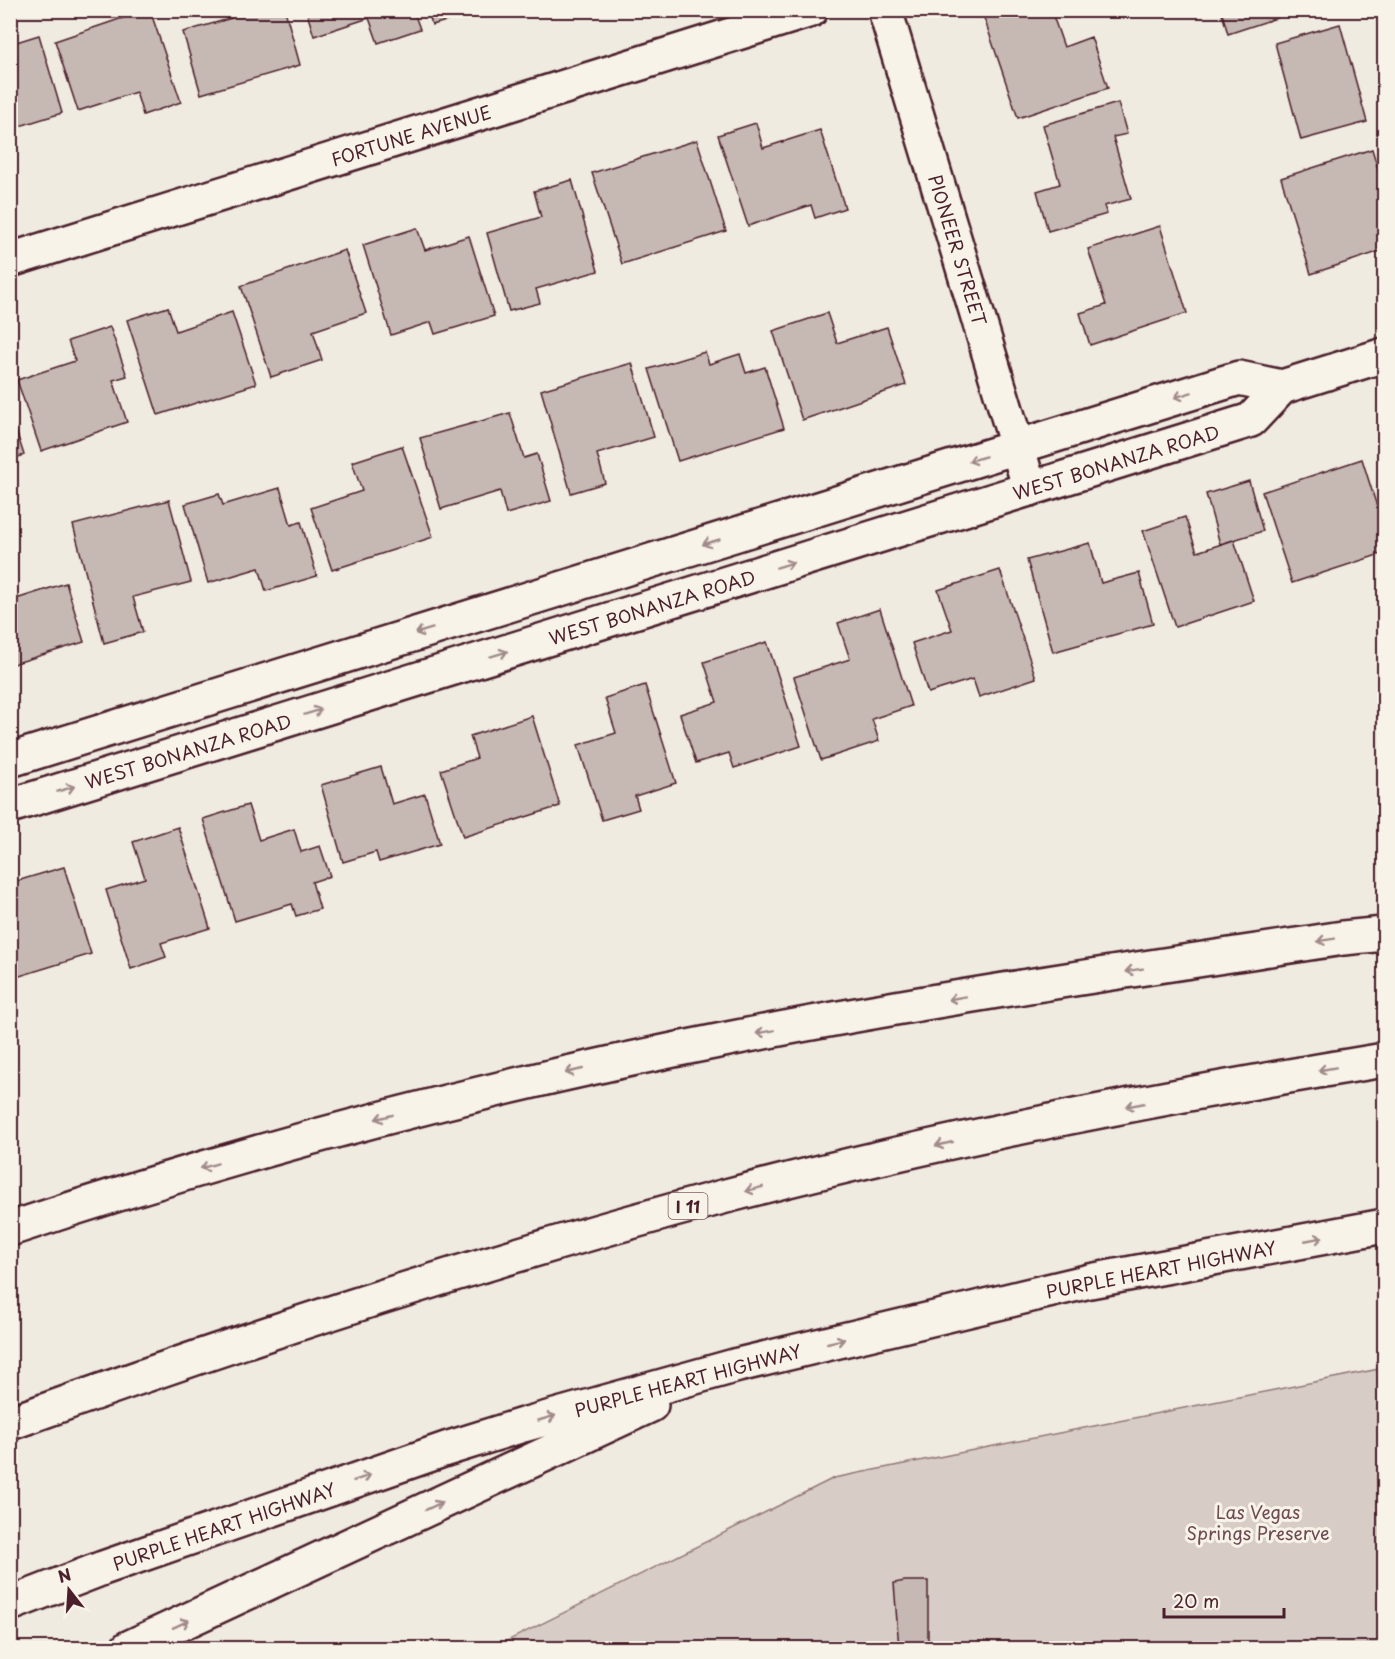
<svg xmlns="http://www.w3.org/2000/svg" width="1395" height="1659" font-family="'Playpen Sans',sans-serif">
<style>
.green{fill:#d8cdc6;stroke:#917678;stroke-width:1.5}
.building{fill:#c6b8b3;stroke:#4a1f2b;stroke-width:1.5}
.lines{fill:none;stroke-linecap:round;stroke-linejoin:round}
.street-casing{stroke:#4a1f2b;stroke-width:38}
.secondary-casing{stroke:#4a1f2b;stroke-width:38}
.highway-casing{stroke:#4a1f2b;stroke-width:38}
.street{stroke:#f7f3e8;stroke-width:33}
.secondary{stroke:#f7f3e8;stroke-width:33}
.highway{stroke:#f7f3e8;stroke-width:33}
.oneway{stroke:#a0898a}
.labels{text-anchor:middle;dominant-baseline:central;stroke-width:6;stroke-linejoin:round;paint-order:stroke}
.shield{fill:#f7f3e8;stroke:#7e5f64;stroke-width:1.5}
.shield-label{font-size:16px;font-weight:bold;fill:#4a1f2b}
.street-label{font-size:18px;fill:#4a1f2b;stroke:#f7f3e8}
.park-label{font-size:18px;fill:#6e4a52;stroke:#f7f3e8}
</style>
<rect width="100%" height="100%" fill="#f0ebe0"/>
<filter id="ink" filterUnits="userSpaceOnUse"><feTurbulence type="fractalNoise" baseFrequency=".0167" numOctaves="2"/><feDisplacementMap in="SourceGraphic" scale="12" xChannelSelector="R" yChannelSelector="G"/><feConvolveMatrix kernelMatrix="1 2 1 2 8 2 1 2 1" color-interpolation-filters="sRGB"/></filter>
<g filter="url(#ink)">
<path class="green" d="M 1384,1368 L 1384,1648 L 493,1648 L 834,1478 Z"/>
<path class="building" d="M 146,10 L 150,10 L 181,102 L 143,115 L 136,92 L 78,111 L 55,41 Z
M 230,10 L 285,10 L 300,65 L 201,94 L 183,32 L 232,18 Z
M 306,10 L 413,10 L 420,29 L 378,43 L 369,18 L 314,36 Z
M 428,10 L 485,10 L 432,25 Z
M 996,10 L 1051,10 L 1064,47 L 1091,37 L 1108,88 L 1018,118 L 983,15 Z
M 1221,10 L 1301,10 L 1228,34 Z
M 1340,24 L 1367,122 L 1301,140 L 1275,43 Z
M 39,35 L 62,113 L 10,129 L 10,44 Z
M 1118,103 L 1127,134 L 1113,137 L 1131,199 L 1104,206 L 1107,214 L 1048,231 L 1037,191 L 1060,184 L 1043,125 Z
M 756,123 L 763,148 L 820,130 L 845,208 L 815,218 L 811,205 L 748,226 L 718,135 Z
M 697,140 L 726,231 L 622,264 L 592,173 Z
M 1372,149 L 1384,189 L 1384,250 L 1311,274 L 1281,178 Z
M 572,180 L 598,271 L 536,289 L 540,303 L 509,311 L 487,233 L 541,217 L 534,191 Z
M 1160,226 L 1187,313 L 1090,345 L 1080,313 L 1106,305 L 1088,249 Z
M 417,228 L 425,250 L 469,236 L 494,316 L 435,334 L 431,322 L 391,335 L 363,245 Z
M 345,250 L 366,313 L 313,331 L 322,360 L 271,377 L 241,286 Z
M 168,307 L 176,331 L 232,312 L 256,384 L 158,415 L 127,320 Z
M 827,313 L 837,343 L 887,327 L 906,385 L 802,420 L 773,331 Z
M 110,327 L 127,376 L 113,380 L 127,422 L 41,451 L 17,380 L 75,361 L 68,341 Z
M 705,352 L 709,364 L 740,354 L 746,373 L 765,367 L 784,428 L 678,461 L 649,369 Z
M 632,363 L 654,437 L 597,454 L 605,483 L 571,493 L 541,390 Z
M 10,412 L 24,455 L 10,460 Z
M 510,413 L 524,458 L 537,454 L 551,501 L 506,514 L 500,491 L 441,509 L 420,438 Z
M 402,446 L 433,537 L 332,570 L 311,508 L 362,491 L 352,462 Z
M 1362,459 L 1384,529 L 1384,553 L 1292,583 L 1262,492 Z
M 1249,481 L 1263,531 L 1220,544 L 1206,494 Z
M 280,488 L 291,525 L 301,522 L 317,576 L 266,591 L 259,568 L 208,583 L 185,504 L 219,494 L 223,505 Z
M 169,500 L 191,582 L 133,597 L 143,632 L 104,643 L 73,525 Z
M 1185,517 L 1197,552 L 1234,540 L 1254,601 L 1175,627 L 1143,531 Z
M 1090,543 L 1101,583 L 1139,573 L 1153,624 L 1053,652 L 1027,560 Z
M 1000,570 L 1036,678 L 979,697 L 973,679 L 928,693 L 912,643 L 952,630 L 938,590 Z
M 66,583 L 84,642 L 10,665 L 10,590 L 13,600 Z
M 880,609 L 911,706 L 872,719 L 879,741 L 821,760 L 794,677 L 850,659 L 838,623 Z
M 767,642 L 801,746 L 734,768 L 729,753 L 696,763 L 680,714 L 717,702 L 704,662 Z
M 645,685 L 676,783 L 635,796 L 639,809 L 602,820 L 578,745 L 616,733 L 605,698 Z
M 532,716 L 560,806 L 463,837 L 441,770 L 477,758 L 470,736 Z
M 381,767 L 392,804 L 425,794 L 440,844 L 379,862 L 376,852 L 343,862 L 321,785 Z
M 248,805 L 259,840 L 294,829 L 301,852 L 320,846 L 330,876 L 312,882 L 320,909 L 296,916 L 292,904 L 235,921 L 203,819 Z
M 178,827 L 210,928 L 161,943 L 166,957 L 131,969 L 106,890 L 145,878 L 133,842 Z
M 64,867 L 91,954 L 10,979 L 10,924 L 13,923 L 10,914 L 10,883 Z
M 905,1581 L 928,1581 L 928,1648 L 899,1648 L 894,1583 Z"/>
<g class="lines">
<g class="street-casing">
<path id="street" d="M 885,10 L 1030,489
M 10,260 L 811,10"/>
</g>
<g class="secondary-casing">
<path id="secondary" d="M 10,760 L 1239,378 L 1282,387
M 10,806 L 1251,420 L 1282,387 L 1384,355"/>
</g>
<g class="highway-casing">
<path id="highway" d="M 10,1229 C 247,1150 488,1086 733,1038 C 935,998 1139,969 1343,938 L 1384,934
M 10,1423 C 246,1338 484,1260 726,1196 C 943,1139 1164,1096 1384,1060
M 10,1604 L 103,1568 L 446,1449 L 523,1425 L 738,1365 L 1090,1281 L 1384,1226
M 128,1648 L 651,1405"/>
</g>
<use href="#street" class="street"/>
<use href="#secondary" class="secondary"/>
<use href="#highway" class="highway"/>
</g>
<defs><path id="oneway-shaft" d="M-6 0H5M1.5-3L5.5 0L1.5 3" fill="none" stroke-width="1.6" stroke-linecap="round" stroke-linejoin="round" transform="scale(1.5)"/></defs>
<g class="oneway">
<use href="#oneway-shaft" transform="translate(1183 395) rotate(163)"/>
<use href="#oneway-shaft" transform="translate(977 459) rotate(163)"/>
<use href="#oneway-shaft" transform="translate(711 542) rotate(163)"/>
<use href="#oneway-shaft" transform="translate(785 565) rotate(-17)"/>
<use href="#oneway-shaft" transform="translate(424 631) rotate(163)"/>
<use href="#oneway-shaft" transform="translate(499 654) rotate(-17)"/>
<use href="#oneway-shaft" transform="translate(313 712) rotate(-17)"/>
<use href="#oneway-shaft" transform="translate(66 789) rotate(-17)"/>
<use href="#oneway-shaft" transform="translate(1326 940) rotate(171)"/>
<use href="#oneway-shaft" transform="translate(1134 970) rotate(171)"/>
<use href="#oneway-shaft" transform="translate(957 998) rotate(170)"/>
<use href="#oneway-shaft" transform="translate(765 1032) rotate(170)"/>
<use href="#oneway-shaft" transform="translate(1327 1069) rotate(170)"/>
<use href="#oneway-shaft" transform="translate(574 1071) rotate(167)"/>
<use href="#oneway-shaft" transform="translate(1135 1105) rotate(169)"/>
<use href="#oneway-shaft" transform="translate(384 1117) rotate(166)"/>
<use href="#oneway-shaft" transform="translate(944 1144) rotate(167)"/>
<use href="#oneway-shaft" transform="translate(209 1166) rotate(163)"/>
<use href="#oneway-shaft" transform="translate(754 1189) rotate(166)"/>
<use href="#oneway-shaft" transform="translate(1314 1239) rotate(-11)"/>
<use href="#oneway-shaft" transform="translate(836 1341) rotate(-13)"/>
<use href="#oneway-shaft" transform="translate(547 1418) rotate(-16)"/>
<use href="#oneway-shaft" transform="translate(362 1478) rotate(-19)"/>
<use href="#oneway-shaft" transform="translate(434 1506) rotate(-25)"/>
<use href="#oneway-shaft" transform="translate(181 1624) rotate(-25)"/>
</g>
</g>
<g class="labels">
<rect class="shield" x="668.5" y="1193" width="39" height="26" rx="4.5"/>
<g class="shield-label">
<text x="688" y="1206">I 11</text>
</g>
<g class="street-label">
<text transform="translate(411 135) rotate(-17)">FORTUNE AVENUE</text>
<text transform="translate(958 250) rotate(73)">PIONEER STREET</text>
<text transform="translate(1116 462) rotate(-17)">WEST BONANZA ROAD</text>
<text transform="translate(652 607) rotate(-17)">WEST BONANZA ROAD</text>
<text transform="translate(188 751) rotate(-17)">WEST BONANZA ROAD</text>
<text transform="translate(1161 1269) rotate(-11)">PURPLE HEART HIGHWAY</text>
<text transform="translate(688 1380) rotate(-15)">PURPLE HEART HIGHWAY</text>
<text transform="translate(224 1526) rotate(-19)">PURPLE HEART HIGHWAY</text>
</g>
<g class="park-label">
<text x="1258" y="1511">Las Vegas<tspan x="1258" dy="21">Springs Preserve</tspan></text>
</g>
</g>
<rect width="1395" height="1659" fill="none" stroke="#f7f3e8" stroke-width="36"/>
<rect x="18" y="18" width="1359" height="1623" fill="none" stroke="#4a1f2b" stroke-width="2" filter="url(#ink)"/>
<g transform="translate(69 1590) rotate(343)" stroke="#f7f3e8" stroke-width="4.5" paint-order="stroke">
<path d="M0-4.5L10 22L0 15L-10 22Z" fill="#4a1f2b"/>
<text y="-9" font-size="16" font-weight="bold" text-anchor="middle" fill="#4a1f2b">N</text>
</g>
<path d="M1164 1608v9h120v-9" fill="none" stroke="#4a1f2b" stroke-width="3"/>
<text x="1173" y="1608" font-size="18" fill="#4a1f2b" stroke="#f7f3e8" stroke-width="4.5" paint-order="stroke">20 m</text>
</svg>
